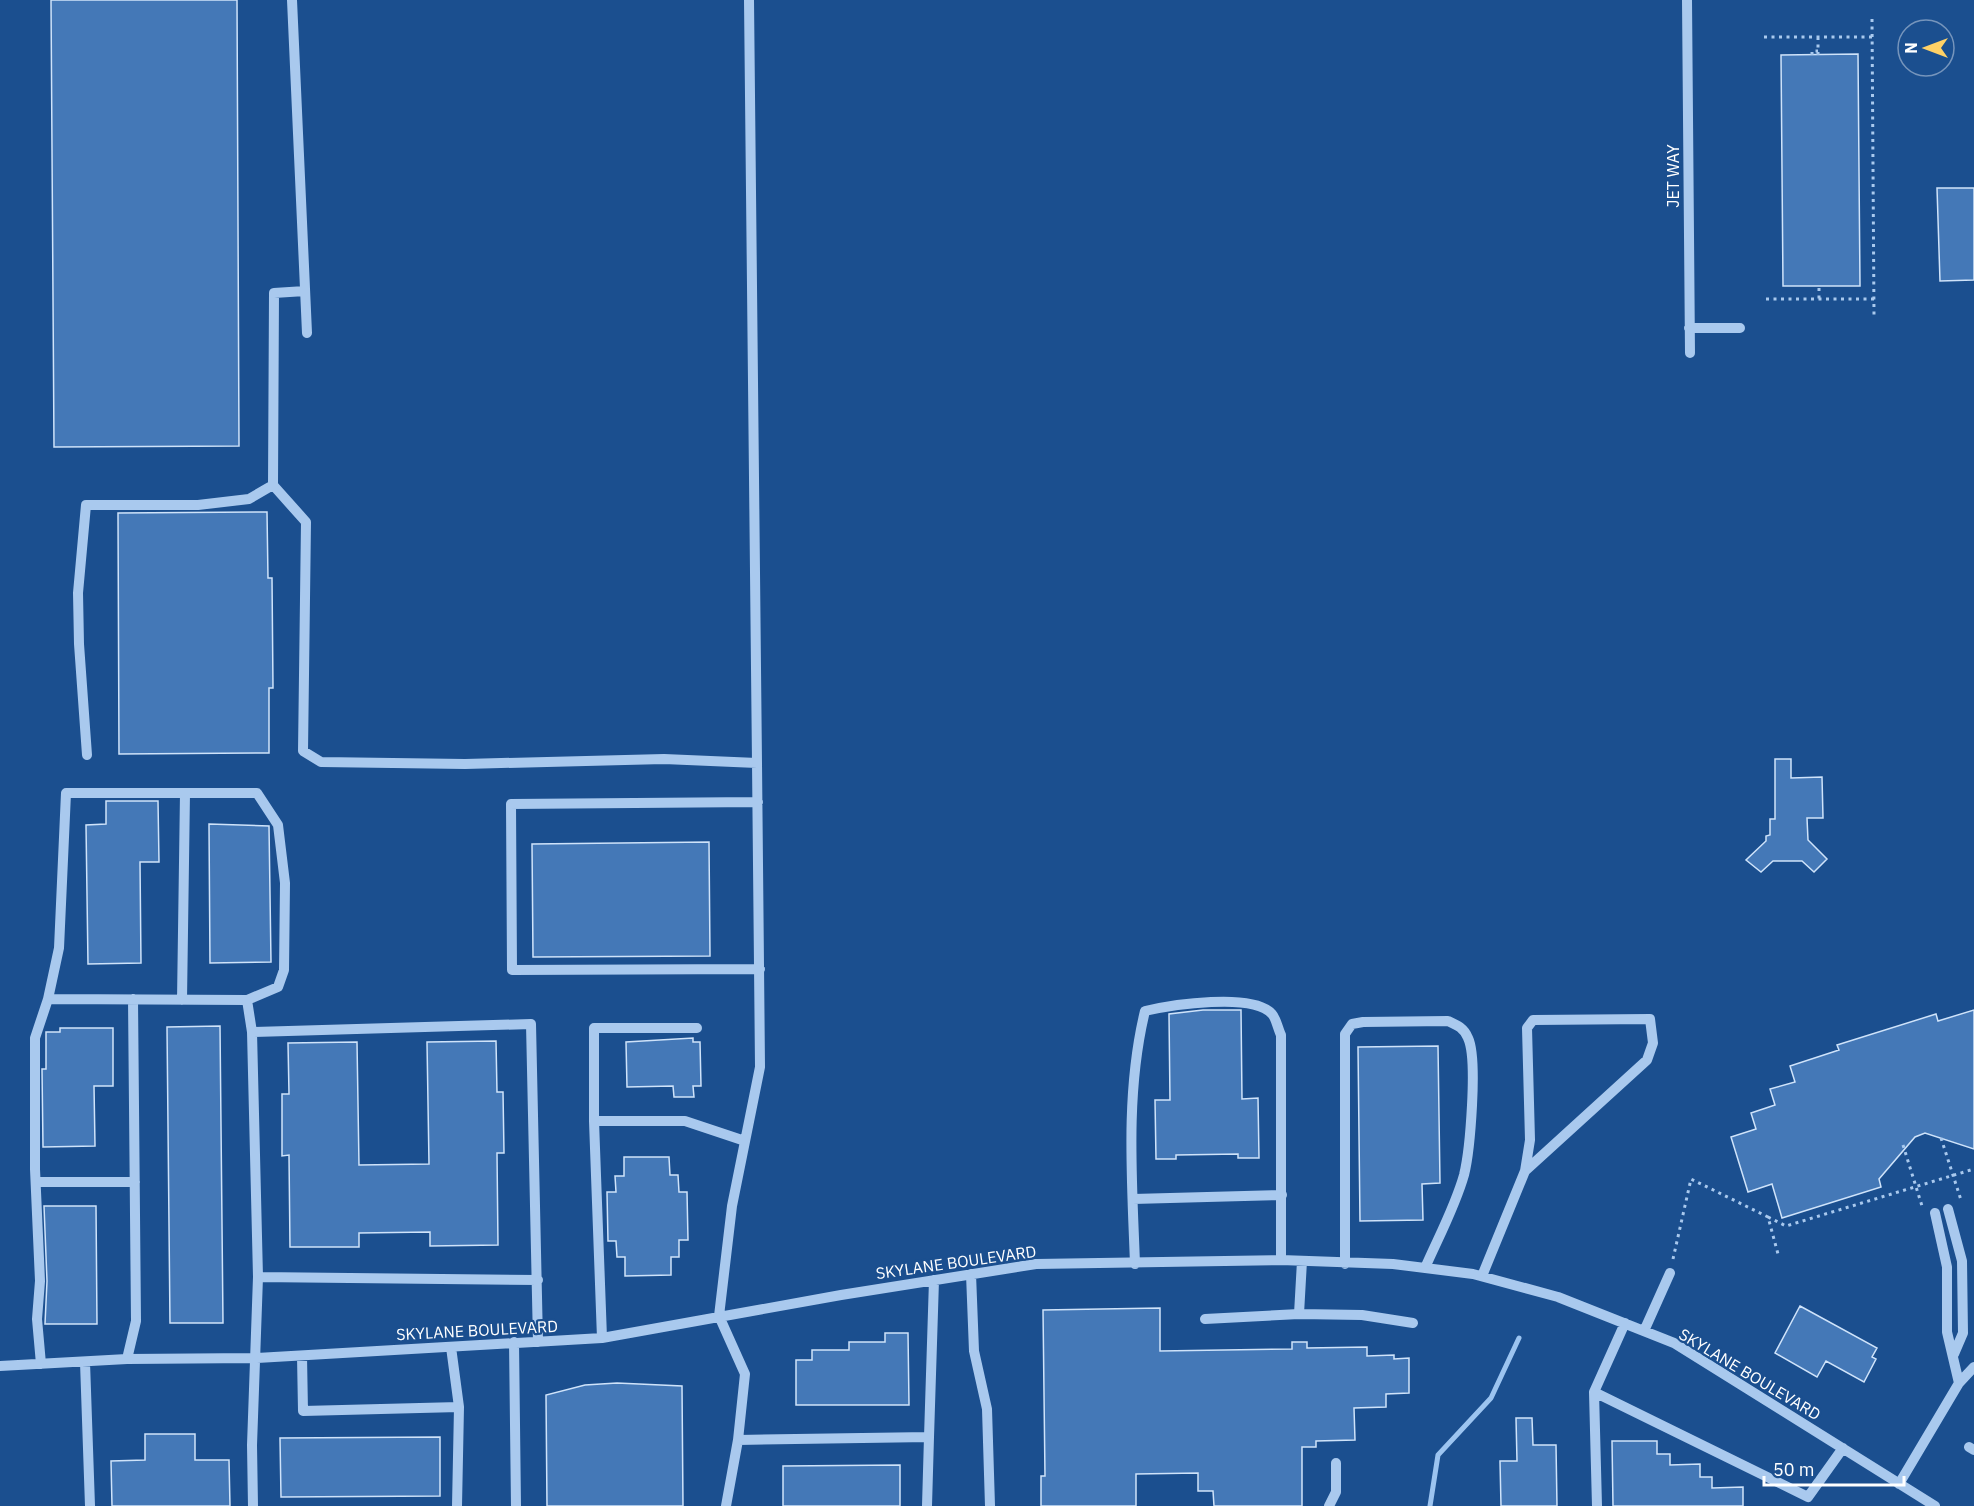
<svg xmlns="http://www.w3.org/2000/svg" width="1974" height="1506" font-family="'IBM Plex Sans',sans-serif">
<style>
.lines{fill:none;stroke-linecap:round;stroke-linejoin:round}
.stream{stroke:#9cc4f0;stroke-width:5}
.building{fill:#4478b7;stroke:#cfe3fa;stroke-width:1.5}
.path{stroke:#a9c9ee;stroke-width:3;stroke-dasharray:3 4.5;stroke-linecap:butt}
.minor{stroke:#a9c9ee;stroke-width:10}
.labels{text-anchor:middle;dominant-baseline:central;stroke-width:4.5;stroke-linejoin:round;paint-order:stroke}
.street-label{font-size:16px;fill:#fff;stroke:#1b4f8f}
</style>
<rect width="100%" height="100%" fill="#1b4f8f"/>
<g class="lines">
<path class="stream" d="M 1430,1506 L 1438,1455 L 1491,1398 L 1519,1338"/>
</g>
<path class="building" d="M 51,0 L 237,0 L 239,446 L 54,447 Z
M 1858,54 L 1860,286 L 1783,286 L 1781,55 Z
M 1937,188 L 1974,188 L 1974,280 L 1940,281 Z
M 267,512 L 268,578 L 272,578 L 273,688 L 269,688 L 269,753 L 119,754 L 118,513 Z
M 1775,759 L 1791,759 L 1791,778 L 1822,777 L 1823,818 L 1807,818 L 1808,840 L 1827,859 L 1814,872 L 1802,861 L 1773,861 L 1761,872 L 1746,860 L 1766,841 L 1766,836 L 1770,835 L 1770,819 L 1775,819 Z
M 106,801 L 158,801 L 159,862 L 140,862 L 141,963 L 88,964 L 86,825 L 106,824 Z
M 209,824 L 269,826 L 271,962 L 210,963 Z
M 709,842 L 710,956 L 533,957 L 532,844 Z
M 1203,1010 L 1241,1010 L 1242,1099 L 1258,1098 L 1259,1158 L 1238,1158 L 1238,1154 L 1176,1155 L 1176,1159 L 1156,1159 L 1155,1100 L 1170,1100 L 1169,1014 Z
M 1974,1010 L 1974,1149 L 1925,1133 L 1915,1137 L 1879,1179 L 1881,1187 L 1782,1218 L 1772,1184 L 1748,1192 L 1731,1137 L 1756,1129 L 1751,1113 L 1775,1105 L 1770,1089 L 1795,1082 L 1790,1066 L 1839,1050 L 1837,1045 L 1936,1014 L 1938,1021 Z
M 220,1026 L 223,1323 L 170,1323 L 167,1027 Z
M 60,1028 L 113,1028 L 113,1086 L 94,1086 L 95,1146 L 43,1147 L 42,1069 L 46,1069 L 46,1032 L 60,1032 Z
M 693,1038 L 693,1042 L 700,1042 L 701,1086 L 693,1086 L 694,1097 L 674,1097 L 673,1086 L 627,1087 L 626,1042 Z
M 496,1041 L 497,1092 L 503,1092 L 504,1153 L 497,1153 L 498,1245 L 430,1246 L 430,1232 L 359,1233 L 359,1247 L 290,1247 L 289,1155 L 282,1156 L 282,1094 L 289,1094 L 288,1043 L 357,1042 L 359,1165 L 429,1164 L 427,1042 Z
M 1438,1046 L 1440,1183 L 1422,1184 L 1423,1220 L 1360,1221 L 1358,1047 Z
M 624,1157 L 669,1157 L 670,1175 L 678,1175 L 679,1192 L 687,1192 L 688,1240 L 679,1240 L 679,1257 L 671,1257 L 671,1275 L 625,1276 L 625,1257 L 617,1257 L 616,1241 L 608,1241 L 607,1192 L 616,1192 L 615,1176 L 624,1176 Z
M 44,1206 L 96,1206 L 97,1324 L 45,1324 L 47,1281 Z
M 1800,1306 L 1877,1348 L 1872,1357 L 1876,1359 L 1864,1382 L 1826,1361 L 1817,1377 L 1775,1353 Z
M 1160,1308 L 1160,1351 L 1292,1349 L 1292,1342 L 1307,1342 L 1307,1348 L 1367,1347 L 1367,1356 L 1394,1355 L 1394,1359 L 1409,1358 L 1409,1393 L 1386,1394 L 1386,1407 L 1354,1408 L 1355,1440 L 1316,1441 L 1316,1447 L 1302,1447 L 1302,1506 L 1214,1506 L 1213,1491 L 1198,1491 L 1198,1473 L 1136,1474 L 1136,1506 L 1041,1506 L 1041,1476 L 1045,1476 L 1043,1310 Z
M 885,1333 L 908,1333 L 909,1405 L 796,1405 L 796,1360 L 812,1360 L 812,1350 L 849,1350 L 849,1342 L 885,1342 Z
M 617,1383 L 682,1386 L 683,1506 L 547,1506 L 546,1395 L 585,1385 Z
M 1516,1418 L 1532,1418 L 1533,1445 L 1556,1445 L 1557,1506 L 1501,1506 L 1500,1461 L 1517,1461 Z
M 145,1434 L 195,1434 L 195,1460 L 229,1460 L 230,1506 L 112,1506 L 111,1461 L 145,1460 Z
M 440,1437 L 440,1496 L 281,1497 L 280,1438 Z
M 1612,1441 L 1657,1441 L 1657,1454 L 1670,1454 L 1670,1465 L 1700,1464 L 1700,1477 L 1712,1477 L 1712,1488 L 1743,1487 L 1743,1506 L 1613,1506 Z
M 900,1465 L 900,1506 L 783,1506 L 783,1466 Z"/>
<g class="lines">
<path class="path" d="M 1872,19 L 1874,316
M 1764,37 L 1872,37
M 1818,37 L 1818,55
M 1812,55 L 1812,51 L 1818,51
M 1819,288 L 1819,299
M 1766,299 L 1874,299
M 1941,1138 L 1961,1200
M 1903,1145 L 1922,1206
M 1768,1217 L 1786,1226 L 1974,1169
M 1673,1259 L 1691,1179 L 1768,1217 L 1778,1254"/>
<path class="minor" d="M 292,0 L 307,333
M 749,0 L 757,763
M 1687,0 L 1690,353
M 305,291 L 274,293 L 273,485 L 306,522 L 303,751 L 321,762 L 465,764 L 664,759 L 757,763 L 760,1067 L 732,1206 L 719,1316 L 745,1374 L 738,1440 L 929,1437 L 934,1280
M 1689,328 L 1740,328
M 87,755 L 79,644 L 78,593 L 86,505 L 198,505 L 249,499 L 273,485
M 758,802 L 511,804 L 512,970 L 760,969
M 48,999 L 59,948 L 66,793 L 257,793 L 278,825 L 285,883 L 284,970 L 278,987 L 247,1000
M 182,1000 L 185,793
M 697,1028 L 594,1028 L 594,1121 L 685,1121 L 745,1141
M 594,1121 L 602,1338
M 36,1182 L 135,1182
M 1133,1199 L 1282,1195
M 1948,1209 L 1962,1261 L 1963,1333 L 1954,1354
M 1302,1261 L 1299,1314 L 1362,1315 L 1413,1323
M 1135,1264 C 1132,1180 1125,1093 1145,1011 C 1171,1005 1253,992 1272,1014 C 1276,1018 1278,1029 1281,1035 L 1281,1260
M 1345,1264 L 1345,1034 L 1352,1024 L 1363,1022 L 1448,1021 C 1457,1025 1464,1028 1468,1038 C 1478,1059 1470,1151 1464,1175 C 1455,1207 1438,1238 1425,1268
M 971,1274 L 974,1351 L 987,1409 L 990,1506
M 1482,1276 L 1525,1171 L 1530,1140 L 1527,1028 L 1533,1020 L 1650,1019 L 1653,1043 L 1647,1060 L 1525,1171
M 258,1277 L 538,1280
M 1205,1319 L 1299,1314
M 1625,1323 L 1594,1392 L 1808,1497 L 1843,1448
M 1644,1331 L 1670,1273
M 514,1342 L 516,1506
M 451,1347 L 459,1407 L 457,1506
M 302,1356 L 303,1411 L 459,1407
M 127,1359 L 136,1321 L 133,999
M 85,1362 L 90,1506
M 41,1364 L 37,1319 L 40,1281 L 35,1169 L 35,1038 L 48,999 L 247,1000 L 252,1032
M 0,1366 L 127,1359 L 257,1358 L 602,1338 L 841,1295 L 1036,1264 L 1281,1260 L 1393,1264 L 1473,1274 L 1558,1297 L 1674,1343 L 1935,1506
M 1959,1383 L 1974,1367
M 1594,1392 L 1597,1506
M 1969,1447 L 1974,1450
M 1899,1484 L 1959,1383 L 1947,1332 L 1947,1267 L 1935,1213
M 253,1506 L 252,1445 L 258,1277 L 252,1032 L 531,1024 L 538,1342
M 726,1506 L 738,1440
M 927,1506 L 929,1437
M 1329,1506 L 1336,1492 L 1336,1463"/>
</g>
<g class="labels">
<g class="street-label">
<text transform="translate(1673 176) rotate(-90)">JET WAY</text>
<text transform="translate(956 1262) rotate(-8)">SKYLANE BOULEVARD</text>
<text transform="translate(477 1330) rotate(-3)">SKYLANE BOULEVARD</text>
<text transform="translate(1750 1374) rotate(31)">SKYLANE BOULEVARD</text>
</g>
</g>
<g transform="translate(1926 48) rotate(270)"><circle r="28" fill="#1b4f8f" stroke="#7695bc" stroke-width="1.5"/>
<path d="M0-4.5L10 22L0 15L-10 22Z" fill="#ffd166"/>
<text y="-9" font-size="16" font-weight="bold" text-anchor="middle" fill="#ffffff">N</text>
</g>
<path d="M1764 1476v9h140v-9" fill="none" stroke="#ffffff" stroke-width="3"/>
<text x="1773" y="1476" font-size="18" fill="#ffffff" stroke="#1b4f8f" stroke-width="4.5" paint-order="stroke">50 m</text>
</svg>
